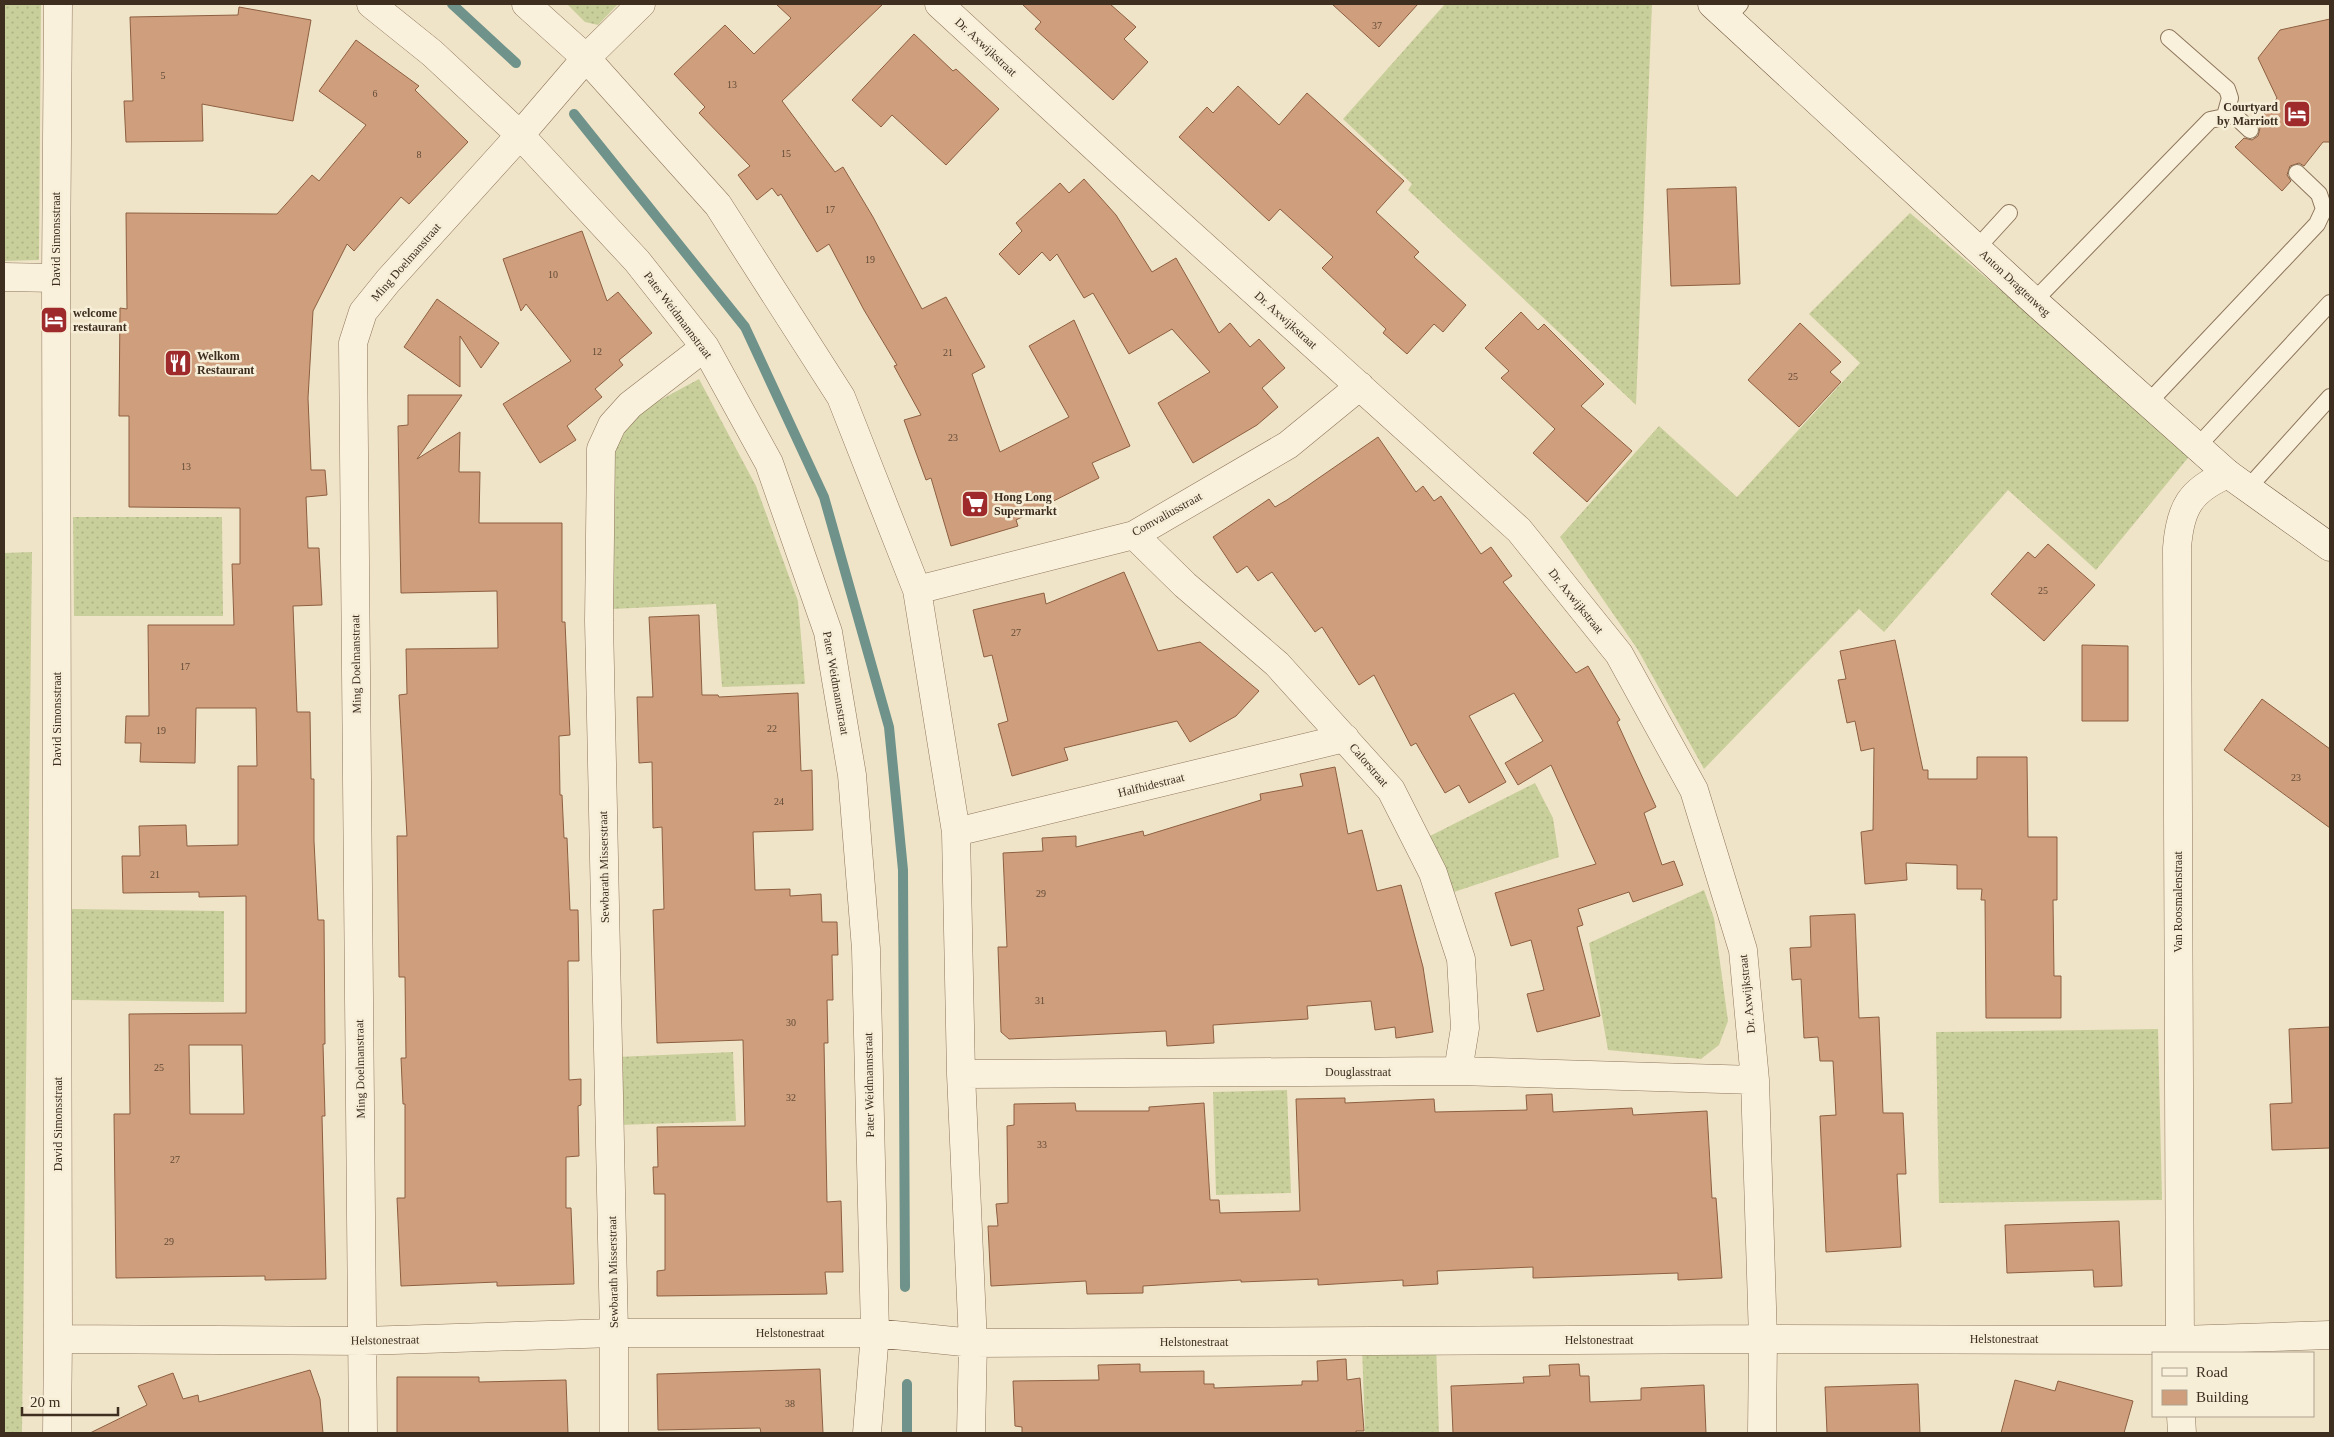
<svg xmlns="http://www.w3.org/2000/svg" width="2334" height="1437" font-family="Georgia,serif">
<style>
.grass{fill:url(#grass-dots)}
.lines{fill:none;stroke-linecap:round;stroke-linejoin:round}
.stream{stroke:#6f938a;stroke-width:10}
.building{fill:#cf9f7d;stroke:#8d5f41;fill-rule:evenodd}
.lane-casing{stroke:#8d765c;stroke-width:18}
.street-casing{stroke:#8d765c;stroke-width:29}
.secondary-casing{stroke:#6f573f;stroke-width:29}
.lane{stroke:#faf1dc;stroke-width:16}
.street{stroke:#faf1dc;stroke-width:28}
.secondary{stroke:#faf1dc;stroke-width:28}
.labels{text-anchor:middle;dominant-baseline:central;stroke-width:5;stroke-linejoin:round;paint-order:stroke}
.number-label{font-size:10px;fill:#624a37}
.street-label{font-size:12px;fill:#3d2e20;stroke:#f7eed8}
.poi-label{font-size:12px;font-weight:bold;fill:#3d2e20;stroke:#f7eed8;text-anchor:start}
</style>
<defs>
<pattern id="grass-dots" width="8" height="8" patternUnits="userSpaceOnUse" patternTransform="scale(1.25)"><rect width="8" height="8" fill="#c9cf9b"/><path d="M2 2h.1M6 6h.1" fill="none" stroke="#aeb285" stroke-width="1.8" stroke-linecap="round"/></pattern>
</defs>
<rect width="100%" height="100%" fill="#f0e4c8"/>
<path class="grass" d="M 4,4 L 41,4 L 39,260 L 4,261 Z
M 567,4 L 618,4 L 598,25 L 585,22 Z
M 1445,4 L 1652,4 L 1636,405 L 1408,190 L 1412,184 L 1343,119 Z
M 1910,213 L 2192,453 L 2096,570 L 2008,490 L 1884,632 L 1859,609 L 1704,769 L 1638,650 L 1560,537 L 1659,426 L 1737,497 L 1860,363 L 1809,314 Z
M 699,379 L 756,486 L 798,601 L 805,684 L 722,687 L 716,604 L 613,609 L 611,454 L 638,412 Z
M 73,517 L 222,517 L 223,616 L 74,616 Z
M 32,552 L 22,1433 L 4,1433 L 4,553 Z
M 1535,783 L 1553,818 L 1559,857 L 1448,894 L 1424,839 Z
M 1704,890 L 1714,918 L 1728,1021 L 1719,1045 L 1701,1059 L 1608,1050 L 1589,943 Z
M 72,909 L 224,911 L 224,1002 L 72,1000 Z
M 2158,1029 L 2162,1200 L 1939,1203 L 1936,1032 Z
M 733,1052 L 736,1121 L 619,1125 L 616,1057 Z
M 1287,1090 L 1291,1193 L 1216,1195 L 1213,1092 Z
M 1436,1344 L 1439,1433 L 1365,1433 L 1362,1346 Z"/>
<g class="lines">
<path class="stream" d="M 452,4 L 516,63
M 574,114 L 745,327 L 824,497 L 889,727 L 903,870 L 905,1287
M 907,1384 L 907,1433"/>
</g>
<path class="building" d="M 776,4 L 883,4 L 782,101 L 835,172 L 843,167 L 873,217 L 922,309 L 946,297 L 985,367 L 972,374 L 1000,452 L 1069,417 L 1029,346 L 1074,320 L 1130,446 L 1092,463 L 1099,478 L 1016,520 L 1018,526 L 951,546 L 931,478 L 926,480 L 904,420 L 921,415 L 894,366 L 897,365 L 864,310 L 829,244 L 817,252 L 781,194 L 778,196 L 772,188 L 757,200 L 738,175 L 750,166 L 699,113 L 705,107 L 674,74 L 725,25 L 754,54 L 791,18 Z
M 1022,4 L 1110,4 L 1136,27 L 1124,39 L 1148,62 L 1113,100 L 1035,29 L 1041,22 Z
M 1332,4 L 1418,4 L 1379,47 Z
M 239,7 L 311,20 L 293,121 L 202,104 L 203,141 L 126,142 L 124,101 L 133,101 L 130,17 L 238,15 Z
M 2330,19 L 2330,142 L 2323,142 L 2304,166 L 2299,163 L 2290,166 L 2287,175 L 2291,181 L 2282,191 L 2235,147 L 2244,138 L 2252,140 L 2258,136 L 2260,128 L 2257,123 L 2277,98 L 2258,58 L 2280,30 Z
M 914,34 L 953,71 L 956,69 L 999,109 L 946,165 L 892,115 L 881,127 L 852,100 Z
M 356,40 L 419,86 L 415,90 L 468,142 L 409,204 L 401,197 L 354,251 L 347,244 L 313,311 L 308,398 L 311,470 L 325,470 L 327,495 L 306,497 L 308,548 L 319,548 L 322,605 L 293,606 L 297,712 L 310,712 L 311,779 L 314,779 L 314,841 L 318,920 L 324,920 L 325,1044 L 323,1044 L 325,1116 L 322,1116 L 326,1279 L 265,1280 L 265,1276 L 116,1278 L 114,1114 L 130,1114 L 129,1014 L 246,1013 L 246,896 L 199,897 L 199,892 L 123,893 L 122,856 L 140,856 L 139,826 L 186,825 L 187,846 L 238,845 L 238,766 L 257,766 L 256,708 L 196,708 L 195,763 L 140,762 L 141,743 L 125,743 L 126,716 L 149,716 L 148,625 L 234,625 L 232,564 L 240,564 L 240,508 L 129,507 L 129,416 L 119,416 L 120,308 L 127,309 L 126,213 L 277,214 L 312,175 L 319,181 L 366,125 L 319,91 ZM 189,1045 L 242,1045 L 244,1114 L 190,1114 Z
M 1238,86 L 1279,125 L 1307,93 L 1404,181 L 1376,212 L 1419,252 L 1414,257 L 1466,305 L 1443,332 L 1434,324 L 1407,354 L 1383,333 L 1386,329 L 1322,268 L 1333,257 L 1280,209 L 1269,221 L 1179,137 L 1207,107 L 1213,113 Z
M 1084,179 L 1116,215 L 1152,272 L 1176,258 L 1219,333 L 1230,323 L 1250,347 L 1259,339 L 1285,368 L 1262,388 L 1278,407 L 1257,425 L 1193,463 L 1158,403 L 1210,372 L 1172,329 L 1129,354 L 1093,293 L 1084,298 L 1057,254 L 1050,261 L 1042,252 L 1019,275 L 999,254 L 1022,231 L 1016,223 L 1060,183 L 1069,193 Z
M 1736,187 L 1740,284 L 1671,286 L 1667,189 Z
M 582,231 L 607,301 L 618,292 L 652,333 L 619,360 L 623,365 L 595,389 L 602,397 L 567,426 L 576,440 L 540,463 L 503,404 L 571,361 L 526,304 L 521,311 L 503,259 Z
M 437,299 L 499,343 L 481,368 L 460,336 L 460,387 L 404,347 Z
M 1521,312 L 1538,330 L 1544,324 L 1604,384 L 1581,406 L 1632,451 L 1587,502 L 1533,453 L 1555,429 L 1501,378 L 1509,371 L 1485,348 Z
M 1800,323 L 1841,362 L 1830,372 L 1841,382 L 1799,427 L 1748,380 Z
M 408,395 L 462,395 L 417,459 L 460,432 L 459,472 L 480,472 L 479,523 L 562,523 L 562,622 L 565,622 L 570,735 L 559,736 L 560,795 L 562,795 L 564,838 L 567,838 L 570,910 L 578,910 L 579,961 L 568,961 L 569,1080 L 581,1079 L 581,1105 L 578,1106 L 579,1156 L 566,1157 L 566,1208 L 571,1208 L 574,1284 L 497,1286 L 497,1282 L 401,1286 L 397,1198 L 405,1198 L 405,1104 L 403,1104 L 401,1058 L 406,1058 L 405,977 L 399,977 L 397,836 L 407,836 L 399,695 L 407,694 L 406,649 L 498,648 L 497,591 L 401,593 L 398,426 L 408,425 Z
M 1378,437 L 1416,492 L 1423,486 L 1434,501 L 1441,496 L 1481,554 L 1491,547 L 1512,576 L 1503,582 L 1576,673 L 1588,666 L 1620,720 L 1617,722 L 1656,807 L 1644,813 L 1662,865 L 1674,861 L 1683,885 L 1633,902 L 1629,892 L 1578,909 L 1583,925 L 1577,927 L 1600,1016 L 1537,1032 L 1527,994 L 1544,990 L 1531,940 L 1511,946 L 1495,893 L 1596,864 L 1551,765 L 1518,785 L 1505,763 L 1543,741 L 1514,693 L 1469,716 L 1506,782 L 1469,803 L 1459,785 L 1445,793 L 1416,743 L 1411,746 L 1374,675 L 1359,685 L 1322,627 L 1315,632 L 1272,572 L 1258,581 L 1247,566 L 1237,573 L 1213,537 L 1269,499 L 1275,507 L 1287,500 Z
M 2048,544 L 2095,585 L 2044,641 L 1991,594 L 2028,552 L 2035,558 Z
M 1124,572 L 1158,651 L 1200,642 L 1259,691 L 1236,716 L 1190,742 L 1177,721 L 1064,748 L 1068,760 L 1012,776 L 998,724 L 1008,721 L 992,655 L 984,657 L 973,610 L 1044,593 L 1046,604 Z
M 699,615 L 702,695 L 718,695 L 719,697 L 798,693 L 801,771 L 812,770 L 813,830 L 753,832 L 755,890 L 790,889 L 790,896 L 821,894 L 822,922 L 837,922 L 838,955 L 832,955 L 833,1000 L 827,1000 L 828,1043 L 824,1043 L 827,1202 L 841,1201 L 843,1272 L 825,1272 L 827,1294 L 657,1296 L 657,1271 L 665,1270 L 665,1194 L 654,1194 L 653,1167 L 658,1167 L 657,1127 L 745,1126 L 743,1040 L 657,1043 L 653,910 L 664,909 L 662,827 L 653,828 L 652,762 L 639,763 L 637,697 L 653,697 L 649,617 Z
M 1895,640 L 1923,770 L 1928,770 L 1928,779 L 1977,779 L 1977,757 L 2027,757 L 2028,837 L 2057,837 L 2057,900 L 2053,900 L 2054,976 L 2061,976 L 2061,1018 L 1986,1018 L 1985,900 L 1981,900 L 1982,889 L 1957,889 L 1957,865 L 1906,863 L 1907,880 L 1865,884 L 1861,832 L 1873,830 L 1874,748 L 1861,751 L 1855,721 L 1847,723 L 1838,680 L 1846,679 L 1840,651 Z
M 2082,645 L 2128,646 L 2128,721 L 2082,721 Z
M 2262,699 L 2330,749 L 2330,828 L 2224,750 Z
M 1335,767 L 1348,834 L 1362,830 L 1377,891 L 1401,885 L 1423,967 L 1433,1032 L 1396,1038 L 1395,1027 L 1375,1030 L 1371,1001 L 1307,1006 L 1308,1019 L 1213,1025 L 1214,1043 L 1167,1046 L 1166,1031 L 1009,1039 L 1001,1032 L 998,947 L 1007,947 L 1003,853 L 1043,851 L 1042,838 L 1076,836 L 1076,847 L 1143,831 L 1144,836 L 1261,800 L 1260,794 L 1303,786 L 1300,774 Z
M 1855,914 L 1859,1018 L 1879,1017 L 1883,1113 L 1903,1113 L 1906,1174 L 1897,1174 L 1901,1247 L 1826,1252 L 1820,1116 L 1836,1115 L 1833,1061 L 1820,1061 L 1818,1037 L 1804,1038 L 1801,979 L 1792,980 L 1790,948 L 1811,947 L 1810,916 Z
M 2330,1027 L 2330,1148 L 2272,1150 L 2270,1104 L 2292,1103 L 2289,1029 Z
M 1552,1094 L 1553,1112 L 1632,1108 L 1633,1115 L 1707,1111 L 1712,1198 L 1716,1198 L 1722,1278 L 1678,1280 L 1678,1273 L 1533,1278 L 1533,1267 L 1437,1271 L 1438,1284 L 1403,1286 L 1403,1280 L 1318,1285 L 1318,1279 L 1241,1282 L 1241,1280 L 1143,1286 L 1143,1293 L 1087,1294 L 1086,1281 L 991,1286 L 988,1226 L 998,1226 L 996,1204 L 1008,1203 L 1007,1126 L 1014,1125 L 1014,1104 L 1075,1103 L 1076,1111 L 1149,1111 L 1149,1107 L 1204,1103 L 1210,1200 L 1219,1200 L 1220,1213 L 1300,1211 L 1296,1099 L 1345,1098 L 1345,1103 L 1434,1099 L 1435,1112 L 1527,1110 L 1526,1095 Z
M 2119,1221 L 2122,1286 L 2094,1287 L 2093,1270 L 2007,1273 L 2005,1225 Z
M 1346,1359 L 1347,1380 L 1360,1378 L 1364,1431 L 1356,1431 L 1356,1433 L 1022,1433 L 1022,1427 L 1015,1426 L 1013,1381 L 1099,1380 L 1098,1365 L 1140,1364 L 1140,1372 L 1204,1371 L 1204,1384 L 1214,1384 L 1214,1388 L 1302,1385 L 1302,1381 L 1318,1381 L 1317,1361 Z
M 1579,1364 L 1580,1376 L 1589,1376 L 1590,1402 L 1641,1400 L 1641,1388 L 1704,1385 L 1706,1433 L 1453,1433 L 1451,1386 L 1524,1383 L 1523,1377 L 1550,1376 L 1549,1365 Z
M 820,1369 L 823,1433 L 761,1433 L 760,1428 L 658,1430 L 657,1374 Z
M 310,1370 L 320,1399 L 323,1433 L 90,1433 L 147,1405 L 138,1386 L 173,1373 L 183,1399 L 198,1395 L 199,1402 Z
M 397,1377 L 479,1377 L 479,1382 L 566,1380 L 568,1433 L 397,1433 Z
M 2015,1380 L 2055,1391 L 2058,1381 L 2133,1401 L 2124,1433 L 2001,1433 Z
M 1918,1384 L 1920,1433 L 1827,1433 L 1825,1387 Z"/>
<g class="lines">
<g class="lane-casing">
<path id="lane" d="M 1727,18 L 1740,4
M 2169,38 L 2227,89 L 2230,98 L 2225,116
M 1977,248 L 2009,213
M 2034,301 L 2210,120 L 2234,115 L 2250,130
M 2148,403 L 2317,224 L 2324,209 L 2319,194 L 2297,173
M 2197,447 L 2330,303
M 2248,488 L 2330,397"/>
</g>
<g class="street-casing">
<path id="street" d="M 371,4 L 432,53 L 520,135 L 637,261 L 705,347 L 769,463 L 828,632 L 852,775 L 866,949 L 875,1333 L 867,1433
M 526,4 L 586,58 L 718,205 L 841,397 L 917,590 L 956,832 L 961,1074 L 973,1343 L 971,1433
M 939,4 L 1126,176 L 1519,530 L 1619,654 L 1694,790 L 1743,950 L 1755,1080 L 1763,1339 L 1762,1433
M 4,277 L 56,278
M 1134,535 L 1185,585 L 1277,664 L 1391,790 L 1433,873 L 1461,959 L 1465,1028 L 1458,1071
M 917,590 L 1134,535 L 1288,445 L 1360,386
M 956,832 L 1345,738
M 961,1074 L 1458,1071 L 1755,1080
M 58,1339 L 363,1341 L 614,1333 L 875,1333 L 973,1343 L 1763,1339 L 2180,1340 L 2330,1335
M 2180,1353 L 2177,548 C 2180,508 2190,490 2228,474
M 2181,1416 L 2182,1433
M 57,1433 L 58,1339 L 56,278 L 58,4
M 363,1433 L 353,343 L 363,312 L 388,281 L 520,135 L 586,58 L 641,4
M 614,1433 L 614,1333 L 599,621 L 601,449 L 612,425 L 630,405 L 705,347"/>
</g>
<g class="secondary-casing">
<path id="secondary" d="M 1712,4 L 2034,301 L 2228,474 L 2330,547"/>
</g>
<use href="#lane" class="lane"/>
<use href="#street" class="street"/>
<use href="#secondary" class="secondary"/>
</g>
<defs>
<g id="hotel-square" transform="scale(1.4375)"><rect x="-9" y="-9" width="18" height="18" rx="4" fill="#9e2a2b" stroke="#f7eed8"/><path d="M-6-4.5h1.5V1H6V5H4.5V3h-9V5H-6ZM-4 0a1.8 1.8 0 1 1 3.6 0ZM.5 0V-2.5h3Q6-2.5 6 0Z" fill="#fff"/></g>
<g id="restaurant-square" transform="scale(1.4375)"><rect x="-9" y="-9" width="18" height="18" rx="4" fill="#9e2a2b" stroke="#f7eed8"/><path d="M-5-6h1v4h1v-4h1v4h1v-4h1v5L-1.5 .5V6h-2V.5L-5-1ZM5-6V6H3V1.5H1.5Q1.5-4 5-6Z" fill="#fff"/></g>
<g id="supermarket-square" transform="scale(1.4375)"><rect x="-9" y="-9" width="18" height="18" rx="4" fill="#9e2a2b" stroke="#f7eed8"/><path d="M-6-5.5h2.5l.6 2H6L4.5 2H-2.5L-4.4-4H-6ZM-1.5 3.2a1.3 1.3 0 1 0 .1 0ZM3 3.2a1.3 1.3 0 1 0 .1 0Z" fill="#fff"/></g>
</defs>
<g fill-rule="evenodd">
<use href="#hotel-square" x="2297" y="114"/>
<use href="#hotel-square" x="54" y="320"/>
<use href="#restaurant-square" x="178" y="363"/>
<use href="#supermarket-square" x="975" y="504"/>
</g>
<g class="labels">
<g class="number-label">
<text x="1377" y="25">37</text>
<text x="163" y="75">5</text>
<text x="732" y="84">13</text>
<text x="375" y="93">6</text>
<text x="786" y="153">15</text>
<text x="419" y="154">8</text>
<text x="830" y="209">17</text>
<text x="870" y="259">19</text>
<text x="553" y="274">10</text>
<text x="597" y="351">12</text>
<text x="948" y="352">21</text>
<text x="1793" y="376">25</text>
<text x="953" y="437">23</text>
<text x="186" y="466">13</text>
<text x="2043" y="590">25</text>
<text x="1016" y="632">27</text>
<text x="185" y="666">17</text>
<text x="772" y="728">22</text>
<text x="161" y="730">19</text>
<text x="2296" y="777">23</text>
<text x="779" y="801">24</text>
<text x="155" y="874">21</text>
<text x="1041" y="893">29</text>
<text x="1040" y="1000">31</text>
<text x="791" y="1022">30</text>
<text x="159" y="1067">25</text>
<text x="791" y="1097">32</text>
<text x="1042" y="1144">33</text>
<text x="175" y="1159">27</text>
<text x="169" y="1241">29</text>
<text x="790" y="1403">38</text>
</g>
<g class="street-label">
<text transform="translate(986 47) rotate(43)">Dr. Axwijkstraat</text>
<text transform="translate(56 239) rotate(-90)">David Simonsstraat</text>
<text transform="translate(406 262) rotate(-49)">Ming Doelmanstraat</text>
<text transform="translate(2015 283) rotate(43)">Anton Dragtenweg</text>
<text transform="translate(678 315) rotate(53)">Pater Weidmannstraat</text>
<text transform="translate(1286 320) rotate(42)">Dr. Axwijkstraat</text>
<text transform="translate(1167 514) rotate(-29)">Comvaliusstraat</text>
<text transform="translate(1576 601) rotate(51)">Dr. Axwijkstraat</text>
<text transform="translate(356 664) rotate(-91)">Ming Doelmanstraat</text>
<text transform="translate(836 683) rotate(80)">Pater Weidmannstraat</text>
<text transform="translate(57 719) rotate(-90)">David Simonsstraat</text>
<text transform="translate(1369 765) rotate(49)">Calorstraat</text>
<text transform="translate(1151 785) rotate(-14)">Halfhidestraat</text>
<text transform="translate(604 867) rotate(-91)">Sewbarath Misserstraat</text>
<text transform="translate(2178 902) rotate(-90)">Van Roosmalenstraat</text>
<text transform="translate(1747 994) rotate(-96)">Dr. Axwijkstraat</text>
<text transform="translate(360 1069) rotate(-91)">Ming Doelmanstraat</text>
<text x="1358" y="1072">Douglasstraat</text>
<text transform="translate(869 1085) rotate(-91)">Pater Weidmannstraat</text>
<text transform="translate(58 1124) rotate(-90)">David Simonsstraat</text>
<text transform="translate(613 1272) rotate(-91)">Sewbarath Misserstraat</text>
<text x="790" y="1333">Helstonestraat</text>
<text x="2004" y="1339">Helstonestraat</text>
<text transform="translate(385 1340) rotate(-1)">Helstonestraat</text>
<text x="1599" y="1340">Helstonestraat</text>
<text x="1194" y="1342">Helstonestraat</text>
</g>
<g class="poi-label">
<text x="2278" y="107" text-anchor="end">Courtyard<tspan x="2278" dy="14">by Marriott</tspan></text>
<text x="73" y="313">welcome<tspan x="73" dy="14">restaurant</tspan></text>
<text x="197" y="356">Welkom<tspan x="197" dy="14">Restaurant</tspan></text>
<text x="994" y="497">Hong Long<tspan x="994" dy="14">Supermarkt</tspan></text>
</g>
</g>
<rect width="2334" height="1437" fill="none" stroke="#3d2e20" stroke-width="10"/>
<rect x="2152" y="1352" width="162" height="65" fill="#f7eed8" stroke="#ada18e"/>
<rect x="2162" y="1368" width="25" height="8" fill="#faf1dc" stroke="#ada18e"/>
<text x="2196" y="1377" font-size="15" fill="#3d2e20">Road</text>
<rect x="2162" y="1390" width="25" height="15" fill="#cf9f7d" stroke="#ada18e"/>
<text x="2196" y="1402" font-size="15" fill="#3d2e20">Building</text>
<path d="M22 1407v8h96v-8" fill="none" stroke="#3d2e20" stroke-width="2.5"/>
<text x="30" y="1407" font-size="15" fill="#3d2e20" stroke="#f7eed8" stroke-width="4" paint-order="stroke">20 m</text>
</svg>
